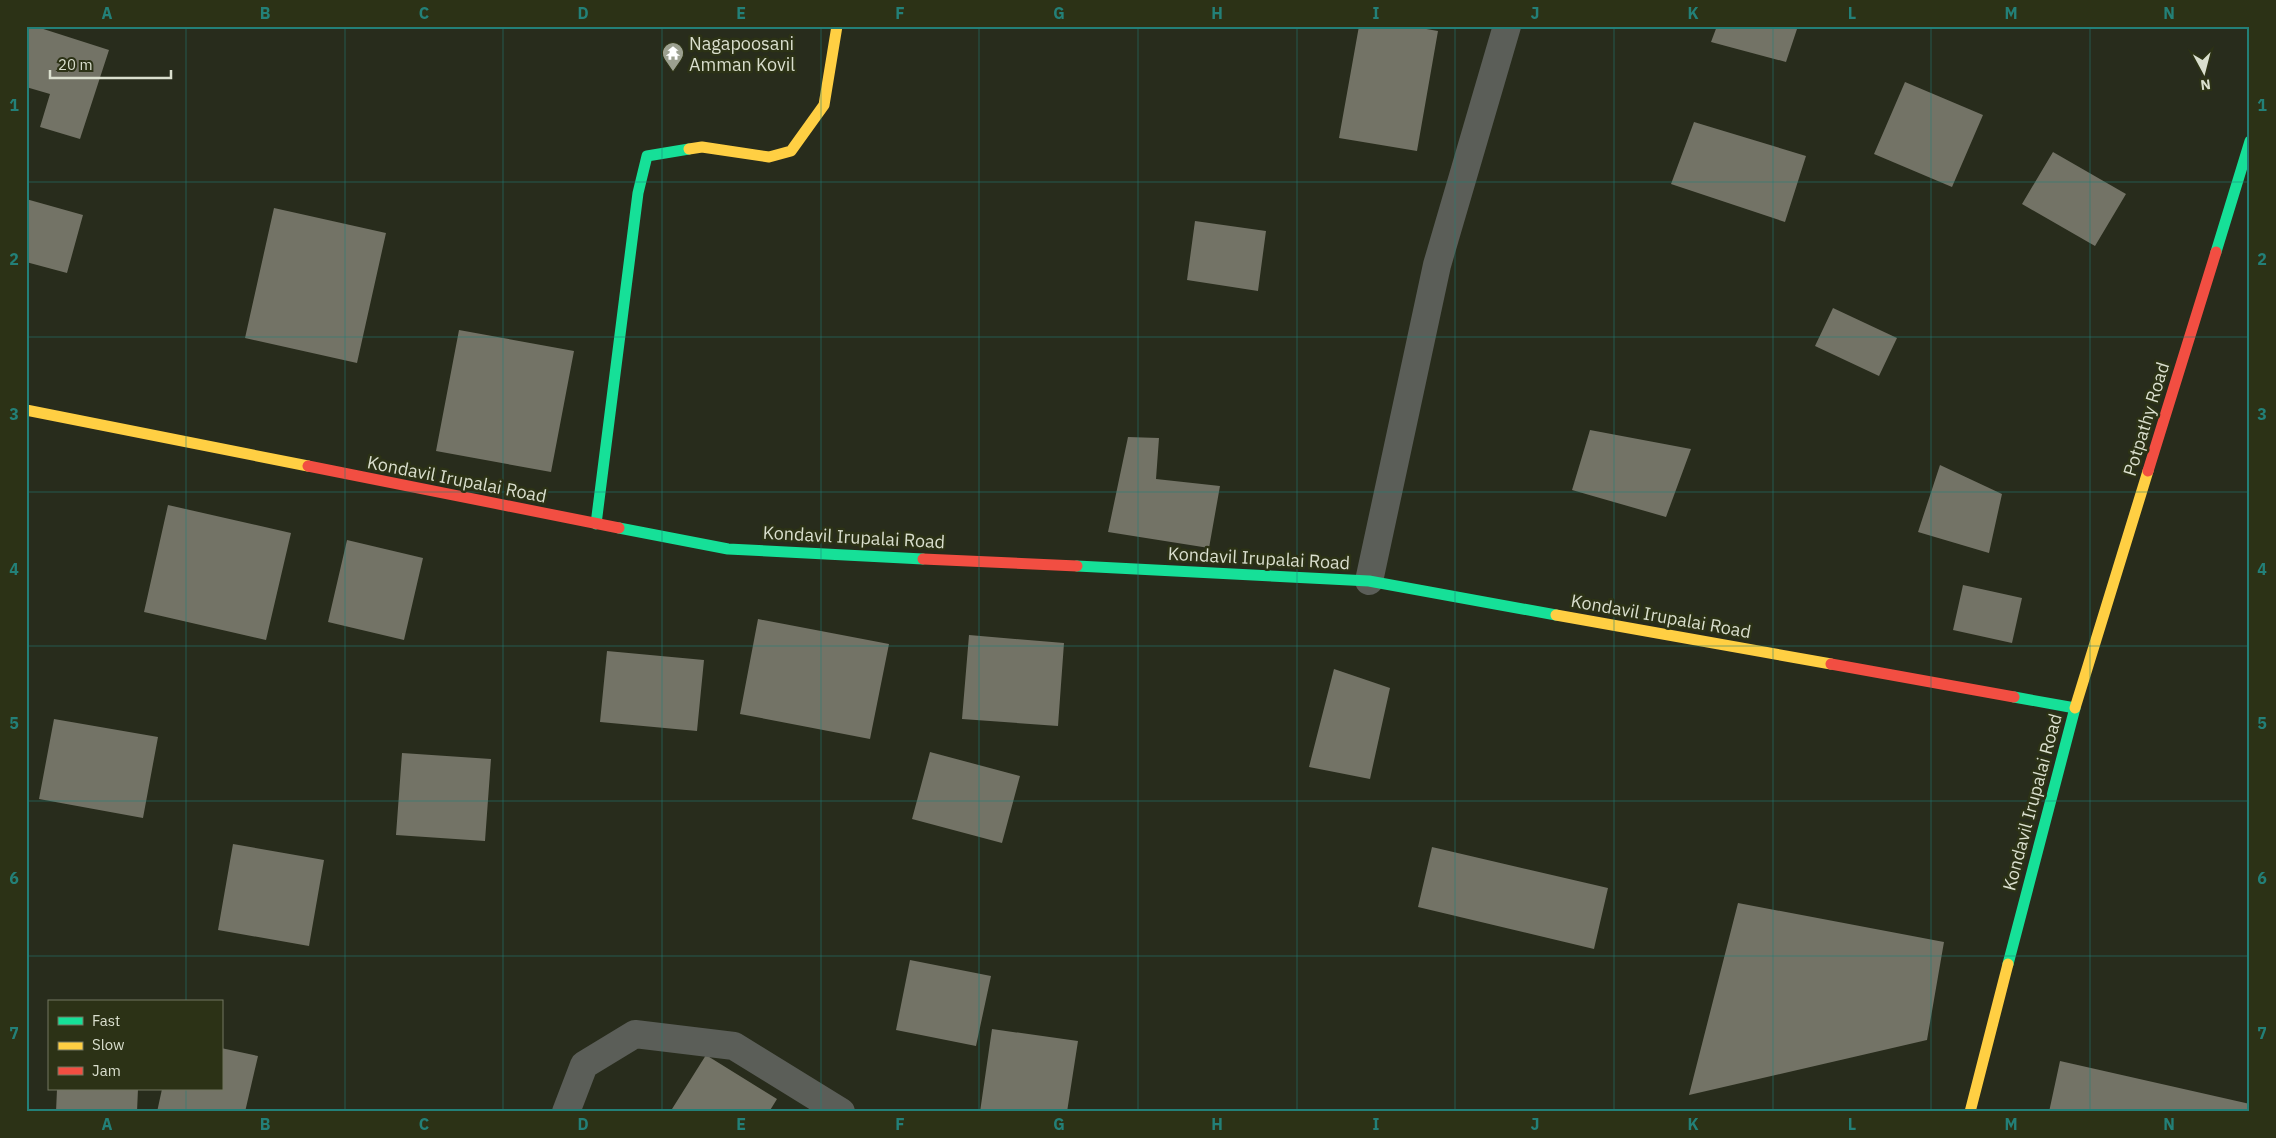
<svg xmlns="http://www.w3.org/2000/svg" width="2276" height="1138" font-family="'IBM Plex Sans',sans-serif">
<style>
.building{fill:#737366}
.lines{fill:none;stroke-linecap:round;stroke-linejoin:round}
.street{stroke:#5b5e58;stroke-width:28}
.fast{stroke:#16e098;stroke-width:11}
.slow{stroke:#ffcf43;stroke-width:11}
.jam{stroke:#f24e42;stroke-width:11}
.grid{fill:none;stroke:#238078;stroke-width:1;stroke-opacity:0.55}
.labels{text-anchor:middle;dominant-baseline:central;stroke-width:5;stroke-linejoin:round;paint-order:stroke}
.poi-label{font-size:18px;fill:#dadfce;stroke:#2c3216;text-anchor:start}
.street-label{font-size:18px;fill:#dadfce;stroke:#2c3216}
.neatline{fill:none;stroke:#238078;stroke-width:2}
.grid-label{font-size:16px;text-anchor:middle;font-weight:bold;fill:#238078}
</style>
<rect width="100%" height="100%" fill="#282c1c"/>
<path class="building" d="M 26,26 L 34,26 L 109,50 L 80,139 L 40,127 L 50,94 L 26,87 Z
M 1359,26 L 1409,26 L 1438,31 L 1417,151 L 1339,138 Z
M 1717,26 L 1798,26 L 1786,62 L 1711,42 Z
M 1905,82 L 1983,115 L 1952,187 L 1874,154 Z
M 1694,122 L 1806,156 L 1785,222 L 1671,184 Z
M 2053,152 L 2126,194 L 2095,246 L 2022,204 Z
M 26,199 L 83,215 L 67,273 L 26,262 Z
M 274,208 L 386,233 L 357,363 L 245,338 Z
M 1195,221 L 1266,231 L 1258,291 L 1187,280 Z
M 1833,308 L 1897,338 L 1879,376 L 1815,346 Z
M 459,330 L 574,351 L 551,472 L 436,451 Z
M 1590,430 L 1691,449 L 1666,517 L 1572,490 Z
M 1128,437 L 1159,438 L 1156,479 L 1220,486 L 1209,548 L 1108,532 Z
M 1940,465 L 2002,494 L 1989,553 L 1918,532 Z
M 168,505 L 291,533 L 266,640 L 144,612 Z
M 347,540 L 423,558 L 404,640 L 328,622 Z
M 1963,585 L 2022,598 L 2012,643 L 1953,630 Z
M 758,619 L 889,644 L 870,739 L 740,714 Z
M 969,635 L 1064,643 L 1058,726 L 962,719 Z
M 607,651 L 704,660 L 697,731 L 600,722 Z
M 1334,669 L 1390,688 L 1370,779 L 1309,767 Z
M 54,719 L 158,737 L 143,818 L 39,799 Z
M 930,752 L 1020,776 L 1002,843 L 912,819 Z
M 402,753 L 491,759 L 485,841 L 396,835 Z
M 233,844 L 324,860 L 309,946 L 218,930 Z
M 1432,847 L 1608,888 L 1594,949 L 1418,907 Z
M 1738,903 L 1944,942 L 1927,1040 L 1689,1095 Z
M 910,960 L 991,976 L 976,1046 L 896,1030 Z
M 992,1029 L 1078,1041 L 1067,1112 L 980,1112 Z
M 221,1048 L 258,1056 L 245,1112 L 157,1112 L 162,1089 L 221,1089 Z
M 706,1055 L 777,1099 L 769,1112 L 677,1112 L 672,1109 Z
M 2060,1061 L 2250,1104 L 2250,1112 L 2049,1112 Z
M 57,1089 L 138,1089 L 137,1112 L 56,1112 Z"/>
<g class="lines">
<path class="street" d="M 1369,581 L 1437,265 L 1507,26
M 566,1112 L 584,1065 L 635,1034 L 734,1046 L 841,1112"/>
<path class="fast" d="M 2216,252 L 2250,141
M 596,524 L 638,193 L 647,156 L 689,149
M 619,528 L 728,549 L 923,559
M 1077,566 L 1369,581 L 1556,615
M 2008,964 L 2075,708 L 2014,697"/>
<path class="slow" d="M 689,149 L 702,147 L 769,157 L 791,151 L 824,105 L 837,26
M 26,410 L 308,466
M 1556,615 L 1831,664
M 2075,708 L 2148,471
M 1970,1112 L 2008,964"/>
<path class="jam" d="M 308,466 L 619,528
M 2148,471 L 2216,252
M 923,559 L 1077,566
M 1831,664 L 2014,697"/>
</g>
<path class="grid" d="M 186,26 L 186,1002M 345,26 L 345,1112M 503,26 L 503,1112M 662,26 L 662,1112M 821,26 L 821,1112M 979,26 L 979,1112M 1138,26 L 1138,1112M 1297,26 L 1297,1112M 1455,26 L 1455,1112M 1614,26 L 1614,1112M 1773,26 L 1773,1112M 1931,26 L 1931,1112M 2090,26 L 2090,1112M 26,182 L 2250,182M 26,337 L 2250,337M 26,492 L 2250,492M 26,646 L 2250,646M 26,801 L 2250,801M 26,956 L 2250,956M 186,1089 L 186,1112"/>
<defs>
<g id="temple-pin" transform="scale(1.125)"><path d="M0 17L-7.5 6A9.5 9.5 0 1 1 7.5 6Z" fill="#9ca090" stroke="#2c3216"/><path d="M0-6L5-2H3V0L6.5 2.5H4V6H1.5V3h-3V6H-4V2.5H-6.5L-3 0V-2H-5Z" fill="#fff"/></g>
</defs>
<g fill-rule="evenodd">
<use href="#temple-pin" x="673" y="53"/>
</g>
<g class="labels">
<g class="poi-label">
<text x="689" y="43">Nagapoosani<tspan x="689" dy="21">Amman Kovil</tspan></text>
</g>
<g class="street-label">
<text transform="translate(2146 419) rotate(-73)">Potpathy Road</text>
<text transform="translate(457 479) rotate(11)">Kondavil Irupalai Road</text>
<text transform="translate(854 537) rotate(3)">Kondavil Irupalai Road</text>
<text transform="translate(1259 558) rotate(3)">Kondavil Irupalai Road</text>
<text transform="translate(1661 616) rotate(10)">Kondavil Irupalai Road</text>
<text transform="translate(2032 802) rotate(-75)">Kondavil Irupalai Road</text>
</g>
</g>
<rect width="2276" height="1138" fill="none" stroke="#2c3216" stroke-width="55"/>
<rect x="48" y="1000" width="175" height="90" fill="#2c3216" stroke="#727760"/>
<rect x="58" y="1017" width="25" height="8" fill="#16e098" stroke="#727760"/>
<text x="92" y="1026" font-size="15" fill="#dadfce">Fast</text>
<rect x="58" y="1042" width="25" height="8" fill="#ffcf43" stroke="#727760"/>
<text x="92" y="1050" font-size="15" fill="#dadfce">Slow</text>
<rect x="58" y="1067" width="25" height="8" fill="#f24e42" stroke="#727760"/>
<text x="92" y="1076" font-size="15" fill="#dadfce">Jam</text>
<g transform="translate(2204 72) rotate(173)" stroke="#2c3216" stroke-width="4" paint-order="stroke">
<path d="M0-4L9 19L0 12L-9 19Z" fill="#dadfce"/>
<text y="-8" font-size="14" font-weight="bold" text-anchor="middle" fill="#dadfce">N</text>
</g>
<path d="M50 70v8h121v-8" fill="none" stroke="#dadfce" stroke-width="2.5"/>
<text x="58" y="70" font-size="15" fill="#dadfce" stroke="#2c3216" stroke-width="4" paint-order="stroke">20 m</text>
<rect x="28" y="28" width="2220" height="1082" class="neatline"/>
<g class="grid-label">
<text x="107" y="19">A</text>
<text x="265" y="19">B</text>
<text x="424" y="19">C</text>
<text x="583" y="19">D</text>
<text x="741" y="19">E</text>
<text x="900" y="19">F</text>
<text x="1059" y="19">G</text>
<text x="1217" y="19">H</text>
<text x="1376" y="19">I</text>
<text x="1535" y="19">J</text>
<text x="1693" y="19">K</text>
<text x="1852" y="19">L</text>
<text x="2011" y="19">M</text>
<text x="2169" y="19">N</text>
<text x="14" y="111">1</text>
<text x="2262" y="111">1</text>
<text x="14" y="265">2</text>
<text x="2262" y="265">2</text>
<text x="14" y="420">3</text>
<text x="2262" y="420">3</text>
<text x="14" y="575">4</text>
<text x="2262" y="575">4</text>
<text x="14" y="729">5</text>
<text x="2262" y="729">5</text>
<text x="14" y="884">6</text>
<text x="2262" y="884">6</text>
<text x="14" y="1039">7</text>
<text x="2262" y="1039">7</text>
<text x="107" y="1130">A</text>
<text x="265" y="1130">B</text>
<text x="424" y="1130">C</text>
<text x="583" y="1130">D</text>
<text x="741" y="1130">E</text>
<text x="900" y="1130">F</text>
<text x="1059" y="1130">G</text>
<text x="1217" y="1130">H</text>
<text x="1376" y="1130">I</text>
<text x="1535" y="1130">J</text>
<text x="1693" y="1130">K</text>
<text x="1852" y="1130">L</text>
<text x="2011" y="1130">M</text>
<text x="2169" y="1130">N</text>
</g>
</svg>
